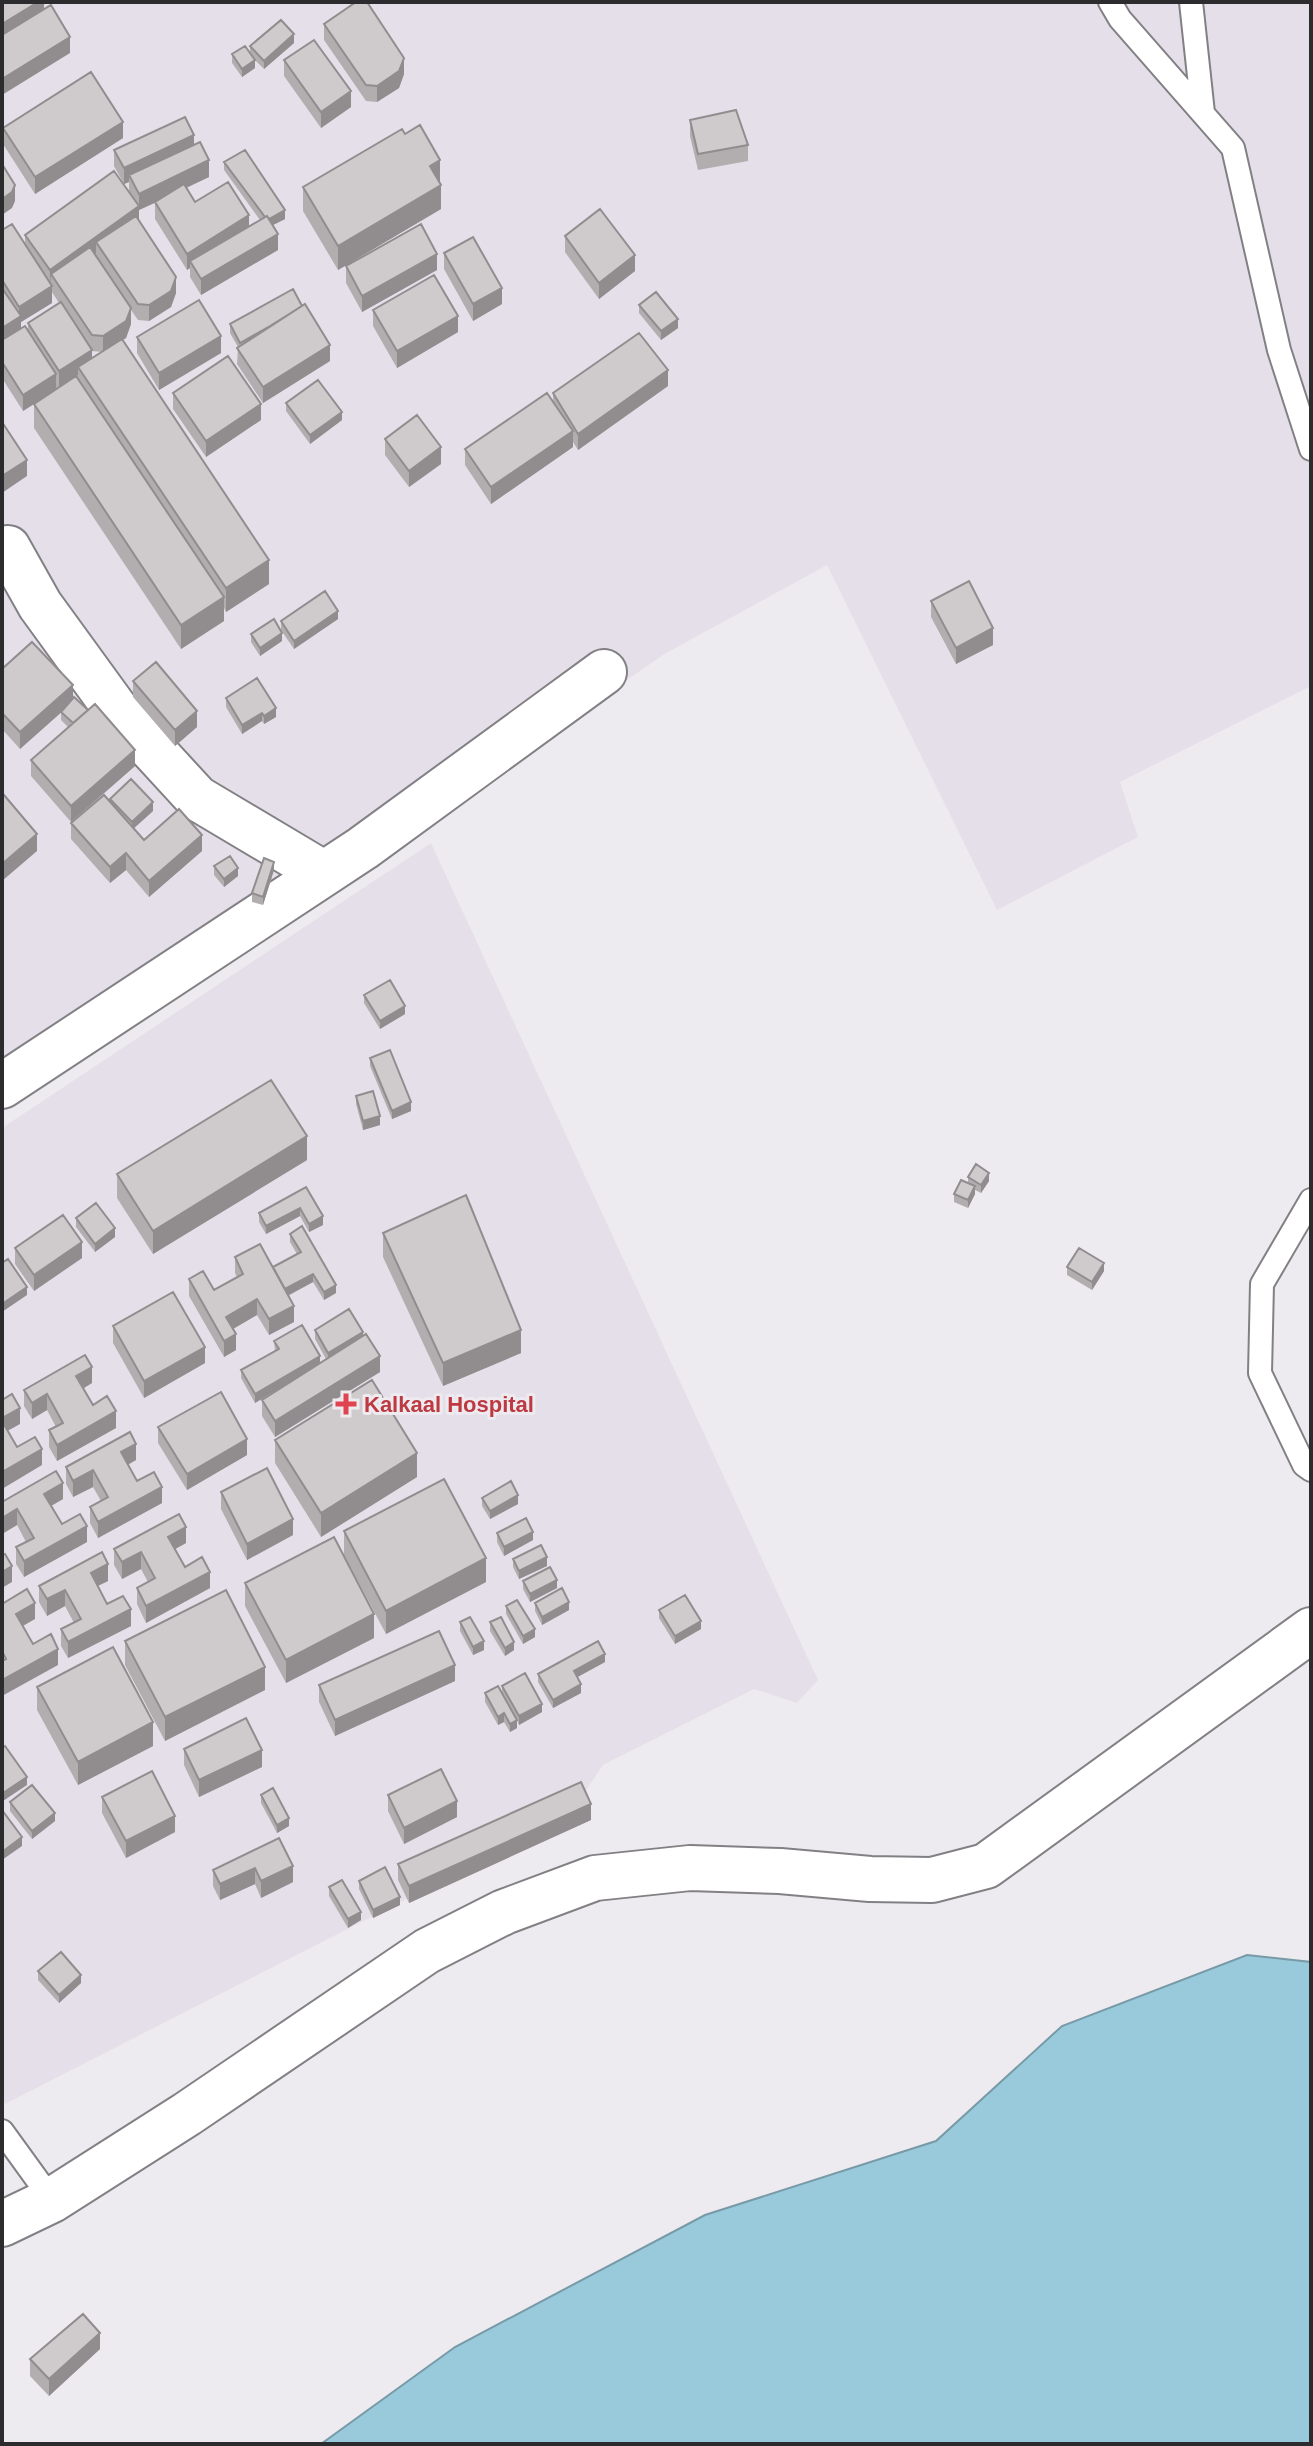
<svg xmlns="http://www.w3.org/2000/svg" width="1313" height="2446" font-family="Helvetica,sans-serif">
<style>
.built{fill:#e5dfea}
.water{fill:#98cadb;stroke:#789aa7;stroke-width:2}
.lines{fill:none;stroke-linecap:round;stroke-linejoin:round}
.service-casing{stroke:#828084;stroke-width:26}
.minor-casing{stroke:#828084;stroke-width:48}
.service{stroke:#fff;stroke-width:22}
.minor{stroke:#fff;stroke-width:44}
.wall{fill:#b2aeaf;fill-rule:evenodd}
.shaded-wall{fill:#918d8f}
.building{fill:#cfcacc;stroke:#918d8f;stroke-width:2}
.health-dot{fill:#e0444e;stroke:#eeebf0;stroke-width:3}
.labels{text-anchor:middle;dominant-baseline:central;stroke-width:6;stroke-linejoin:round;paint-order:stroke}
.health-label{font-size:22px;font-weight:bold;fill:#be3a42;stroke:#eeebf0;text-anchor:start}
</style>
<rect width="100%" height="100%" fill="#eeebf0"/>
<path class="built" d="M 2,2 L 1311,2 L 1311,686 L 1120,782 L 1138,837 L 997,910 L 827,565 L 663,655 L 457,798 L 2,1076 Z
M 431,843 L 818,1680 L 797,1703 L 754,1689 L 603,1765 L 569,1816 L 5,2104 L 2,2100 L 2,1128 Z"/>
<path class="water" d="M 1247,1955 L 1311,1962 L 1311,2444 L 321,2444 L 455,2347 L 705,2215 L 936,2141 L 1062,2026 Z"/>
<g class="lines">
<g class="service-casing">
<path id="service" d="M 1110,2 L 1120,19 L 1233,148 L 1279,350 L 1311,449
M 1191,2 L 1203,113
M 1311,1200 L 1262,1284 L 1260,1373 L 1304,1465 L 1311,1470
M 2,2131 L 52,2200"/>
</g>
<g class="minor-casing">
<path id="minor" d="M 2,550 L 8,548 L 40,605 L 117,711 L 197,798 L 323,873
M 2,1086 L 363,848 L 604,672
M 2,2224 L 52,2200 L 187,2114 L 427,1951 L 504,1912 L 595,1878 L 690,1868 L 780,1871 L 870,1879 L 932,1880 L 986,1866 L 1311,1630"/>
</g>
<use href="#service" class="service"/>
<use href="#minor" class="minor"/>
</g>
<path class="wall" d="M 324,24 L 404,74 L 399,88 L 377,102 L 366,101 L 324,40 Z
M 294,43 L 264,69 L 253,58 L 255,68 L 242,77 L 232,63 L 232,54 L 250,53 L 250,46 Z
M 284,60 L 351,107 L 321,128 L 284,76 Z
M 690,120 L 748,145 L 748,161 L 698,170 L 690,136 Z
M 3,128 L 123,138 L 35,194 L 3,144 Z
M 194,145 L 209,177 L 186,188 L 195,202 L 249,226 L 260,220 L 224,170 L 224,162 L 285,219 L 273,225 L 278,250 L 201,295 L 190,277 L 190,268 L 187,270 L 155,219 L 155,203 L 139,210 L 139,209 L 139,221 L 176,293 L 171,307 L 149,321 L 138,320 L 131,310 L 131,324 L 126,338 L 122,340 L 269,584 L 226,612 L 224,608 L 224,621 L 181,649 L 34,428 L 34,404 L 23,411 L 2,378 L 2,230 L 25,244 L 25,235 L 129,192 L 129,182 L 124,184 L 114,166 L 114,150 ZM 52,292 L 59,303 L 28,323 L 28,331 L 21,328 L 21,322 L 52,303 ZM 92,351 L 102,352 L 92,359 Z
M 440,183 L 441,209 L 338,270 L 303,211 L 303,187 Z
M 565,236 L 635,271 L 599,299 L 565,252 Z
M 444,253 L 502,304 L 473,321 L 444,269 Z
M 346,266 L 437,270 L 362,312 L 346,283 Z
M 639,305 L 678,328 L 661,340 L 639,313 Z
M 373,310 L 458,332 L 397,368 L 373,326 Z
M 230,324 L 330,361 L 263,403 L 237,364 L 238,347 L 230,333 Z
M 137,337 L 221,353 L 159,390 L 137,353 Z
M 668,386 L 578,450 L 573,442 L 573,447 L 491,504 L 465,465 L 465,449 L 553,402 L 553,393 Z
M 173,393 L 261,420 L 206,457 L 173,409 Z
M 286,403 L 342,420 L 310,444 L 286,411 Z
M 385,439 L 441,464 L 409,487 L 385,455 Z
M 931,601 L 993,645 L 956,664 L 931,617 Z
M 338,619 L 294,649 L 281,630 L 281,621 Z
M 251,634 L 282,641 L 260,656 L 251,642 Z
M 2,669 L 73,699 L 135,766 L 71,822 L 31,776 L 31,760 L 68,727 L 61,720 L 61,712 L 20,749 L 2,729 Z
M 133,681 L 197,727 L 175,746 L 133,697 Z
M 226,698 L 276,717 L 264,724 L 262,721 L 242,734 L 226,707 Z
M 110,799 L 153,811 L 134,828 L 144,840 L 202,851 L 149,897 L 126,870 L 110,883 L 71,839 L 71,823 L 110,802 Z
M 214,866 L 238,876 L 224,887 L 214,875 Z
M 274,870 L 263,905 L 252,902 L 252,893 Z
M 364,995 L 405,1014 L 380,1029 L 364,1003 Z
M 370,1058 L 411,1111 L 392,1119 L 370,1066 Z
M 356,1096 L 380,1125 L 363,1130 L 356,1104 Z
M 307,1160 L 153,1254 L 117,1198 L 117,1174 Z
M 968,1177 L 989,1181 L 981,1193 L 975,1190 L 975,1194 L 968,1208 L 954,1202 L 954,1194 L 968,1182 Z
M 306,1187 L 323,1225 L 309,1232 L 300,1216 L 266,1234 L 259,1222 L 259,1213 Z
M 76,1218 L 115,1237 L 95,1252 L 76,1227 Z
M 383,1233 L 521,1353 L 443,1386 L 383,1257 Z
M 290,1234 L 336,1293 L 324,1300 L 313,1282 L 288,1296 L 294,1322 L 269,1335 L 257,1315 L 233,1329 L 236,1350 L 224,1357 L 189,1296 L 189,1279 L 214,1290 L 237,1277 L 235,1273 L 235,1257 L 273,1267 L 297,1254 L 290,1242 Z
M 15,1248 L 82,1258 L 34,1291 L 15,1264 Z
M 1067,1267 L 1104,1271 L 1092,1290 L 1067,1275 Z
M 113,1326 L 205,1363 L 144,1398 L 113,1343 Z
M 315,1330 L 363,1336 L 380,1372 L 275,1437 L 262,1416 L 262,1400 L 283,1386 L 255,1403 L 241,1378 L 241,1370 L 275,1351 L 274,1341 L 320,1363 L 326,1359 L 315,1339 Z
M 92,1383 L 83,1388 L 93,1405 L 116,1428 L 57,1461 L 49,1447 L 49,1430 L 56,1427 L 47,1410 L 32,1419 L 24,1406 L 24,1390 Z
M 158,1427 L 247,1455 L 187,1490 L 158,1443 Z
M 275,1440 L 417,1477 L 321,1537 L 275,1463 Z
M 136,1460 L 128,1465 L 137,1481 L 162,1503 L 98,1538 L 90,1523 L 90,1507 L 101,1501 L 93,1487 L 73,1497 L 66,1484 L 66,1467 Z
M 221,1492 L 293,1535 L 247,1560 L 221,1509 Z
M 482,1498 L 518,1504 L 490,1519 L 482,1506 Z
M 63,1499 L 51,1506 L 62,1524 L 87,1542 L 24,1577 L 16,1564 L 16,1547 L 26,1542 L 17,1525 L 2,1534 L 2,1502 Z
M 344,1531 L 486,1582 L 386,1634 L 344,1555 Z
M 497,1533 L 533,1540 L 504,1556 L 497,1542 Z
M 186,1543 L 175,1549 L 185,1567 L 210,1588 L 146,1623 L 137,1604 L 137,1588 L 148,1582 L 141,1569 L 122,1579 L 114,1565 L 114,1549 Z
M 513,1559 L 547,1566 L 519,1579 L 513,1567 Z
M 108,1581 L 98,1586 L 107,1604 L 131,1626 L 68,1658 L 61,1646 L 61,1629 L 74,1623 L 65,1606 L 47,1616 L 39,1602 L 39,1586 Z
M 523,1581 L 557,1588 L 530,1602 L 523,1589 Z
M 245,1583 L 374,1638 L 286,1683 L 245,1606 Z
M 535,1603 L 569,1610 L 542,1625 L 535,1611 Z
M 506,1606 L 535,1637 L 523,1644 L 506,1614 Z
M 659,1610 L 701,1629 L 675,1644 L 659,1618 Z
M 460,1622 L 484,1650 L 473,1655 L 460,1631 Z
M 490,1622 L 514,1650 L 505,1656 L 490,1631 Z
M 125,1641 L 265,1690 L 165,1741 L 125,1665 Z
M 605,1662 L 577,1677 L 581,1693 L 553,1708 L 538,1682 L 538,1674 Z
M 455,1681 L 335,1736 L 319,1702 L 319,1685 Z
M 502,1686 L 542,1712 L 519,1725 L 517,1720 L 517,1728 L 510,1732 L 504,1722 L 498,1725 L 485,1702 L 485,1693 L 502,1692 Z
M 37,1687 L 153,1746 L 78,1785 L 37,1710 Z
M 184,1749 L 262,1767 L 199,1797 L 184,1765 Z
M 261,1795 L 289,1826 L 277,1833 L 261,1803 Z
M 388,1795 L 457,1817 L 404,1844 L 388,1811 Z
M 102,1797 L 175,1832 L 126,1858 L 102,1813 Z
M 10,1802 L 55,1821 L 32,1839 L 10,1811 Z
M 591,1820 L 409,1903 L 398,1880 L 398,1864 Z
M 279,1838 L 293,1882 L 261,1898 L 255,1884 L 220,1900 L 213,1886 L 213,1870 Z
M 359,1881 L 400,1905 L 373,1918 L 359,1889 Z
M 329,1887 L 361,1920 L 348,1928 L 329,1896 Z
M 38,1971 L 81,1983 L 59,2003 L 38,1980 Z
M 100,2349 L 49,2396 L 30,2376 L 30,2359 Z"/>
<path class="shaded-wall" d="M 38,2 L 44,2 L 44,14 L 2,40 L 2,24 Z
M 294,34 L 294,43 L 264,69 L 264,61 Z
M 70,37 L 70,53 L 2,95 L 2,79 Z
M 404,58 L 404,74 L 399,88 L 377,102 L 377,86 Z
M 255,60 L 255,68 L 242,77 L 242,69 Z
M 351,91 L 351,107 L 321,128 L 321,112 Z
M 123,122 L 123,138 L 35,194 L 35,177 Z
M 194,135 L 194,152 L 129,175 L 129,182 L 124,184 L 124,168 Z
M 209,160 L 209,177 L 139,210 L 139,194 Z
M 440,160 L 440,184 L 430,166 Z
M 15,185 L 15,201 L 12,208 L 2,215 L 2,199 Z
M 441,185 L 441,209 L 338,270 L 338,246 Z
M 139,206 L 139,222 L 96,242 L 96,253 L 56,282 L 51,274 L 50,286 L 50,270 Z
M 285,210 L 285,219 L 267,228 L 267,220 Z
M 249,215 L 249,231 L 190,261 L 190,268 L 187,270 L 187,254 Z
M 278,234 L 278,250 L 201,295 L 201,279 Z
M 437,254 L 437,270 L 362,312 L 362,296 Z
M 635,255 L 635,271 L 599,299 L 599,283 Z
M 176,277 L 176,293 L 171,307 L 149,321 L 149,305 Z
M 52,286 L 52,303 L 21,322 L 21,333 L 2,345 L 2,328 L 19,318 L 19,307 Z
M 502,288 L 502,304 L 473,321 L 473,304 Z
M 131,308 L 131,324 L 126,338 L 103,352 L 103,336 Z
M 458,316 L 458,332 L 397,368 L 397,351 Z
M 678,319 L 678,328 L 661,340 L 661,331 Z
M 221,336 L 221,353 L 159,390 L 159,373 Z
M 330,345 L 330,361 L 263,403 L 263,387 Z
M 92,350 L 92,366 L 78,367 L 78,375 L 59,387 L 59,371 Z
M 668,370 L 668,386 L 578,450 L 578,434 Z
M 56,374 L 56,390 L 23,411 L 23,395 Z
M 261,404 L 261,420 L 206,457 L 206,441 Z
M 342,412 L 342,420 L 310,444 L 310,435 Z
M 573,431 L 573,447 L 491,504 L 491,487 Z
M 441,447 L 441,464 L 409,487 L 409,471 Z
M 27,460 L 27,476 L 2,493 L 2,476 Z
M 269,560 L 269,584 L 226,612 L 226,588 Z
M 224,597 L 224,621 L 181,649 L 181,625 Z
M 338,611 L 338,619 L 294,649 L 294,641 Z
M 993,628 L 993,645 L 956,664 L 956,648 Z
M 282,633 L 282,641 L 260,656 L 260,648 Z
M 73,685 L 73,702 L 20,749 L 20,732 Z
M 276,708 L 276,717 L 264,724 L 264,716 Z
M 197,711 L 197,727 L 175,746 L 175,730 Z
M 262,713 L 262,721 L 242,734 L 242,725 Z
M 135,750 L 135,766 L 71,822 L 71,806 Z
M 153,802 L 153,811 L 132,830 L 132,822 Z
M 37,834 L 37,851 L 2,881 L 2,864 Z
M 202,835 L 202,851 L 149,897 L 149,881 Z
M 126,853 L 126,870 L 110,883 L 110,867 Z
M 274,862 L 274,870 L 263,905 L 263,897 Z
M 238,868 L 238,876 L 224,887 L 224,879 Z
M 405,1006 L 405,1014 L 380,1029 L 380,1021 Z
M 411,1102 L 411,1111 L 392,1119 L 392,1111 Z
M 380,1116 L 380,1125 L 363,1130 L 363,1121 Z
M 307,1136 L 307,1160 L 153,1254 L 153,1231 Z
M 989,1173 L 989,1181 L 981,1193 L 981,1185 Z
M 975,1186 L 975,1194 L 968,1208 L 968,1200 Z
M 300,1208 L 300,1216 L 266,1234 L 266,1226 Z
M 323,1216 L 323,1225 L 309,1232 L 309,1224 Z
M 115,1228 L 115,1237 L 95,1252 L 95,1244 Z
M 82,1242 L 82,1258 L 34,1291 L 34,1275 Z
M 1104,1263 L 1104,1271 L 1092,1290 L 1092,1282 Z
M 313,1274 L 313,1282 L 281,1299 L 281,1291 Z
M 336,1285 L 336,1293 L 324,1300 L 324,1292 Z
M 27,1287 L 27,1295 L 2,1312 L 2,1304 Z
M 257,1299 L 257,1315 L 226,1333 L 226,1317 Z
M 294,1306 L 294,1322 L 269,1335 L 269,1319 Z
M 521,1330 L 521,1353 L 443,1386 L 443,1363 Z
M 363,1332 L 363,1340 L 328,1361 L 328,1353 Z
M 236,1334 L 236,1350 L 224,1357 L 224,1341 Z
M 205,1347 L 205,1363 L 144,1398 L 144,1381 Z
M 320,1356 L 320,1364 L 255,1403 L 255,1394 Z
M 380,1356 L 380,1372 L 275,1437 L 275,1421 Z
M 92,1367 L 92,1383 L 76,1393 L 76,1376 Z
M 47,1394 L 47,1410 L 32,1419 L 32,1403 Z
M 20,1408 L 20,1424 L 2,1434 L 2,1418 Z
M 116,1411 L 116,1428 L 57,1461 L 57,1445 Z
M 247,1439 L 247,1455 L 187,1490 L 187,1474 Z
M 136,1444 L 136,1460 L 121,1468 L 121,1452 Z
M 42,1449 L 42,1465 L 2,1489 L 2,1472 Z
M 417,1453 L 417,1477 L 321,1537 L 321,1513 Z
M 93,1470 L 93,1487 L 73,1497 L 73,1481 Z
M 63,1483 L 63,1499 L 44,1510 L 44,1494 Z
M 162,1487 L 162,1503 L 98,1538 L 98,1522 Z
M 518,1495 L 518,1504 L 490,1519 L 490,1511 Z
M 17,1509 L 17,1525 L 2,1534 L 2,1518 Z
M 293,1519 L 293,1535 L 247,1560 L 247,1544 Z
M 87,1526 L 87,1542 L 24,1577 L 24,1561 Z
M 186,1527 L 186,1543 L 168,1553 L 168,1537 Z
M 533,1532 L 533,1540 L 504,1556 L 504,1547 Z
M 141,1552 L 141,1569 L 122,1579 L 122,1562 Z
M 547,1557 L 547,1566 L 519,1579 L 519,1571 Z
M 486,1558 L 486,1582 L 386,1634 L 386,1611 Z
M 108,1564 L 108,1581 L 91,1589 L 91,1573 Z
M 12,1566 L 12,1582 L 2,1588 L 2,1572 Z
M 210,1572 L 210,1588 L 146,1623 L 146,1606 Z
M 557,1580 L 557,1588 L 530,1602 L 530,1594 Z
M 65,1590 L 65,1606 L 47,1616 L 47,1599 Z
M 569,1602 L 569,1610 L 542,1625 L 542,1617 Z
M 35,1603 L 35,1619 L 16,1630 L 16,1614 Z
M 131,1609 L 131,1626 L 68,1658 L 68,1642 Z
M 374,1614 L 374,1638 L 286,1683 L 286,1660 Z
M 701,1621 L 701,1629 L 675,1644 L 675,1636 Z
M 535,1629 L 535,1637 L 523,1644 L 523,1636 Z
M 484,1641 L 484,1650 L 473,1655 L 473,1647 Z
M 514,1642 L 514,1650 L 505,1656 L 505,1648 Z
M 58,1649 L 58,1665 L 2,1696 L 2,1680 Z
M 605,1654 L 605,1662 L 574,1679 L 574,1671 Z
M 455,1665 L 455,1681 L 335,1736 L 335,1720 Z
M 265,1667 L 265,1690 L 165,1741 L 165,1717 Z
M 581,1684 L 581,1693 L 553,1708 L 553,1700 Z
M 542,1704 L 542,1712 L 519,1725 L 519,1716 Z
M 504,1713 L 504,1722 L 498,1725 L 498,1717 Z
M 517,1720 L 517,1728 L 510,1732 L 510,1724 Z
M 153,1722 L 153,1746 L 78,1785 L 78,1762 Z
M 262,1750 L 262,1767 L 199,1797 L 199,1780 Z
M 27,1777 L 27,1785 L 3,1801 L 3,1793 Z
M 457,1801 L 457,1817 L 404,1844 L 404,1828 Z
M 591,1804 L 591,1820 L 409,1903 L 409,1886 Z
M 55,1813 L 55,1821 L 32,1839 L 32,1831 Z
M 175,1816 L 175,1832 L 126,1858 L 126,1841 Z
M 289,1818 L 289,1826 L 277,1833 L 277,1825 Z
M 22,1837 L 22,1846 L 2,1860 L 2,1852 Z
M 293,1866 L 293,1882 L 261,1898 L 261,1881 Z
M 255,1868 L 255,1884 L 220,1900 L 220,1884 Z
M 400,1897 L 400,1905 L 373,1918 L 373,1910 Z
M 361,1912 L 361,1920 L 348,1928 L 348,1919 Z
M 81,1975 L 81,1983 L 59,2003 L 59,1995 Z
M 100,2333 L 100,2349 L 49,2396 L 49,2379 Z"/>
<path class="building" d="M 2,2 L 38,2 L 2,24 Z
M 356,2 L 367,2 L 404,58 L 399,71 L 377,86 L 366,85 L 324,24 Z
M 51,5 L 70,37 L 2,79 L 2,35 Z
M 281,20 L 294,34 L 264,61 L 250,46 Z
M 314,40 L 351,91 L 321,112 L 284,60 Z
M 245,46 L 255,60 L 242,69 L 232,54 Z
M 91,72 L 123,122 L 35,177 L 3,128 Z
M 736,110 L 748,145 L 698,154 L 690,120 Z
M 185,117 L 194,135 L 124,168 L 114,150 Z
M 420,125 L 440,160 L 430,166 L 441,185 L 338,246 L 303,187 L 402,129 L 405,134 Z
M 200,142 L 209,160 L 139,194 L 129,175 Z
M 245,150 L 285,210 L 269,219 L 267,216 L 265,217 L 224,162 Z
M 2,164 L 15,185 L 12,192 L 2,199 Z
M 114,171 L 139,206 L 50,270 L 25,235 Z
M 228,182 L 249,215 L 187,254 L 155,202 L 184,184 L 195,202 Z
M 600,209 L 635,255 L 599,283 L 565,236 Z
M 136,216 L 176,277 L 171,291 L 149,305 L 138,304 L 96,242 Z
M 267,216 L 278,234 L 201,279 L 190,261 Z
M 12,224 L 52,286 L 19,307 L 2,280 L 2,230 Z
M 421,224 L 437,254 L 362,296 L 346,266 Z
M 473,237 L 502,288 L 473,304 L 444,253 Z
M 90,247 L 131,308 L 126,321 L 103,336 L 92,335 L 51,274 Z
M 434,275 L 458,316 L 397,351 L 373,310 Z
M 2,288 L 21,316 L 2,328 Z
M 293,289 L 302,306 L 270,326 L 240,343 L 230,324 Z
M 656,292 L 678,319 L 661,331 L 639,305 Z
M 199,300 L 221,336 L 159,373 L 137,337 Z
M 61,302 L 92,350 L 59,371 L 28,323 Z
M 305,304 L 330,345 L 263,387 L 237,348 Z
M 25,326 L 56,374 L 23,395 L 2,362 L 2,340 Z
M 639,333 L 668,370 L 578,434 L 553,393 Z
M 122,339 L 269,560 L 226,588 L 78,367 Z
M 228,356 L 261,404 L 206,441 L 173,393 Z
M 76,376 L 224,597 L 181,625 L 34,404 Z
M 318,380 L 342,412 L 310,435 L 286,403 Z
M 547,393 L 573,431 L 491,487 L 465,449 Z
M 417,415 L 441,447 L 409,471 L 385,439 Z
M 2,422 L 27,460 L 2,476 Z
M 969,581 L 993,628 L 956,648 L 931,601 Z
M 325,591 L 338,611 L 294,641 L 281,621 Z
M 274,619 L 282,633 L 260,648 L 251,634 Z
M 32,642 L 73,685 L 20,732 L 2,713 L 2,669 Z
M 156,662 L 197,711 L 175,730 L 133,681 Z
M 257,678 L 276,708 L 264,716 L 262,713 L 242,725 L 226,698 Z
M 74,697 L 88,710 L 73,723 L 61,712 Z
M 95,704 L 135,750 L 71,806 L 31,760 Z
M 131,779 L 153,802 L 132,822 L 110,799 Z
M 4,795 L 37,834 L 2,864 L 2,797 Z
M 104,795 L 144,840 L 179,809 L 202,835 L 149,881 L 126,853 L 110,867 L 71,823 Z
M 230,856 L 238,868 L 224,879 L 214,866 Z
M 264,858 L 274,862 L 263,897 L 252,893 Z
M 390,980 L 405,1006 L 380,1021 L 364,995 Z
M 390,1050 L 411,1102 L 392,1111 L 370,1058 Z
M 271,1080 L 307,1136 L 153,1231 L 117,1174 Z
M 373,1091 L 380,1116 L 363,1121 L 356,1096 Z
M 976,1164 L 989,1173 L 981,1185 L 968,1177 Z
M 961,1180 L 975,1186 L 968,1200 L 954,1194 Z
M 306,1187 L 323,1216 L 309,1224 L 300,1208 L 266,1226 L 259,1213 Z
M 466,1195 L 521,1330 L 443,1363 L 383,1233 Z
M 96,1203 L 115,1228 L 95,1244 L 76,1218 Z
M 63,1215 L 82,1242 L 34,1275 L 15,1248 Z
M 302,1226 L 336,1285 L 324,1292 L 313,1274 L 285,1289 L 273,1267 L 301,1252 L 290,1234 Z
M 260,1244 L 294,1306 L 269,1319 L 257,1299 L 226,1317 L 236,1334 L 224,1341 L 189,1279 L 203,1271 L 214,1290 L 243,1274 L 235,1257 Z
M 1079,1248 L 1104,1263 L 1092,1282 L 1067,1267 Z
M 8,1259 L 27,1287 L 2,1304 L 2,1263 Z
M 173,1292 L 205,1347 L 144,1381 L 113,1326 Z
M 349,1309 L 363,1332 L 328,1353 L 315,1330 Z
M 302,1325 L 320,1356 L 255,1394 L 241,1370 L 279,1349 L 274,1341 Z
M 366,1334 L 380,1356 L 275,1421 L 262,1400 Z
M 85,1355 L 92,1367 L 76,1376 L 93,1405 L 107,1396 L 116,1411 L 57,1445 L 49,1430 L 63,1423 L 47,1394 L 32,1403 L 24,1390 Z
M 372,1380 L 417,1453 L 321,1513 L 275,1440 Z
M 221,1392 L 247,1439 L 187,1474 L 158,1427 Z
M 12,1394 L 20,1408 L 2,1418 L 2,1400 Z
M 2,1421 L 17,1447 L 35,1437 L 42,1449 L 2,1472 Z
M 130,1432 L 136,1444 L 121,1452 L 137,1481 L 154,1472 L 162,1487 L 98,1522 L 90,1507 L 108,1497 L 93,1470 L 73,1481 L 66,1467 Z
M 267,1468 L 293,1519 L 247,1544 L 221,1492 Z
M 56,1471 L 63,1483 L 44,1494 L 62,1524 L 80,1514 L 87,1526 L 24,1561 L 16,1547 L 34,1538 L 17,1509 L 2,1518 L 2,1502 Z
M 444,1479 L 486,1558 L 386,1611 L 344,1531 Z
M 511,1481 L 518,1495 L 490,1511 L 482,1498 Z
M 179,1514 L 186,1527 L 168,1537 L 185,1567 L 202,1557 L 210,1572 L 146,1606 L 137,1588 L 155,1578 L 141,1552 L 122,1562 L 114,1549 Z
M 526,1518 L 533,1532 L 504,1547 L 497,1533 Z
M 334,1537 L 374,1614 L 286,1660 L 245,1583 Z
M 541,1545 L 547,1557 L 519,1571 L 513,1559 Z
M 102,1552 L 108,1564 L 91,1573 L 107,1604 L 123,1596 L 131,1609 L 68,1642 L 61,1629 L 81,1619 L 65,1590 L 47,1599 L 39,1586 Z
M 5,1554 L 12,1566 L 2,1572 L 2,1555 Z
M 550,1567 L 557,1580 L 530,1594 L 523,1581 Z
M 562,1588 L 569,1602 L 542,1617 L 535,1603 Z
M 27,1589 L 35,1603 L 16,1614 L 33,1644 L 51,1634 L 58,1649 L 2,1680 L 2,1661 L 6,1659 L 2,1651 L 2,1604 Z
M 226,1590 L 265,1667 L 165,1717 L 125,1641 Z
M 685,1595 L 701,1621 L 675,1636 L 659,1610 Z
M 517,1600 L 535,1629 L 523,1636 L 506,1606 Z
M 470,1617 L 484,1641 L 473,1647 L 460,1622 Z
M 501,1617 L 514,1642 L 505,1648 L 490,1622 Z
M 439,1631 L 455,1665 L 335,1720 L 319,1685 Z
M 598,1641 L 605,1654 L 574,1671 L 581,1684 L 553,1700 L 538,1674 Z
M 113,1647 L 153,1722 L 78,1762 L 37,1687 Z
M 525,1673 L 542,1704 L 519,1716 L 502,1686 Z
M 498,1686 L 517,1720 L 510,1724 L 504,1713 L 498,1717 L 485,1693 Z
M 246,1718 L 262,1750 L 199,1780 L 184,1749 Z
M 5,1746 L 27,1777 L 3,1793 L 2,1791 L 2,1748 Z
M 441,1769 L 457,1801 L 404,1828 L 388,1795 Z
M 152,1771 L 175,1816 L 126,1841 L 102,1797 Z
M 581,1782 L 591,1804 L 409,1886 L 398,1864 Z
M 32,1785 L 55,1813 L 32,1831 L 10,1802 Z
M 273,1788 L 289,1818 L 277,1825 L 261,1795 Z
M 2,1810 L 22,1837 L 2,1852 Z
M 279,1838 L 293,1866 L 261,1881 L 255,1868 L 220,1884 L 213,1870 Z
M 385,1867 L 400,1897 L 373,1910 L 359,1881 Z
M 342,1880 L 361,1912 L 348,1919 L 329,1887 Z
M 61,1952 L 81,1975 L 59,1995 L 38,1971 Z
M 83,2314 L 100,2333 L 49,2379 L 30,2359 Z"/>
<path class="health-dot" d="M342 1392h8v8h8v8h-8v8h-8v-8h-8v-8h8z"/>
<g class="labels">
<g class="health-label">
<text x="364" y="1404">Kalkaal Hospital</text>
</g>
</g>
<rect width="1313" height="2446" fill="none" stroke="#2c2b2d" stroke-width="8"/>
</svg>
